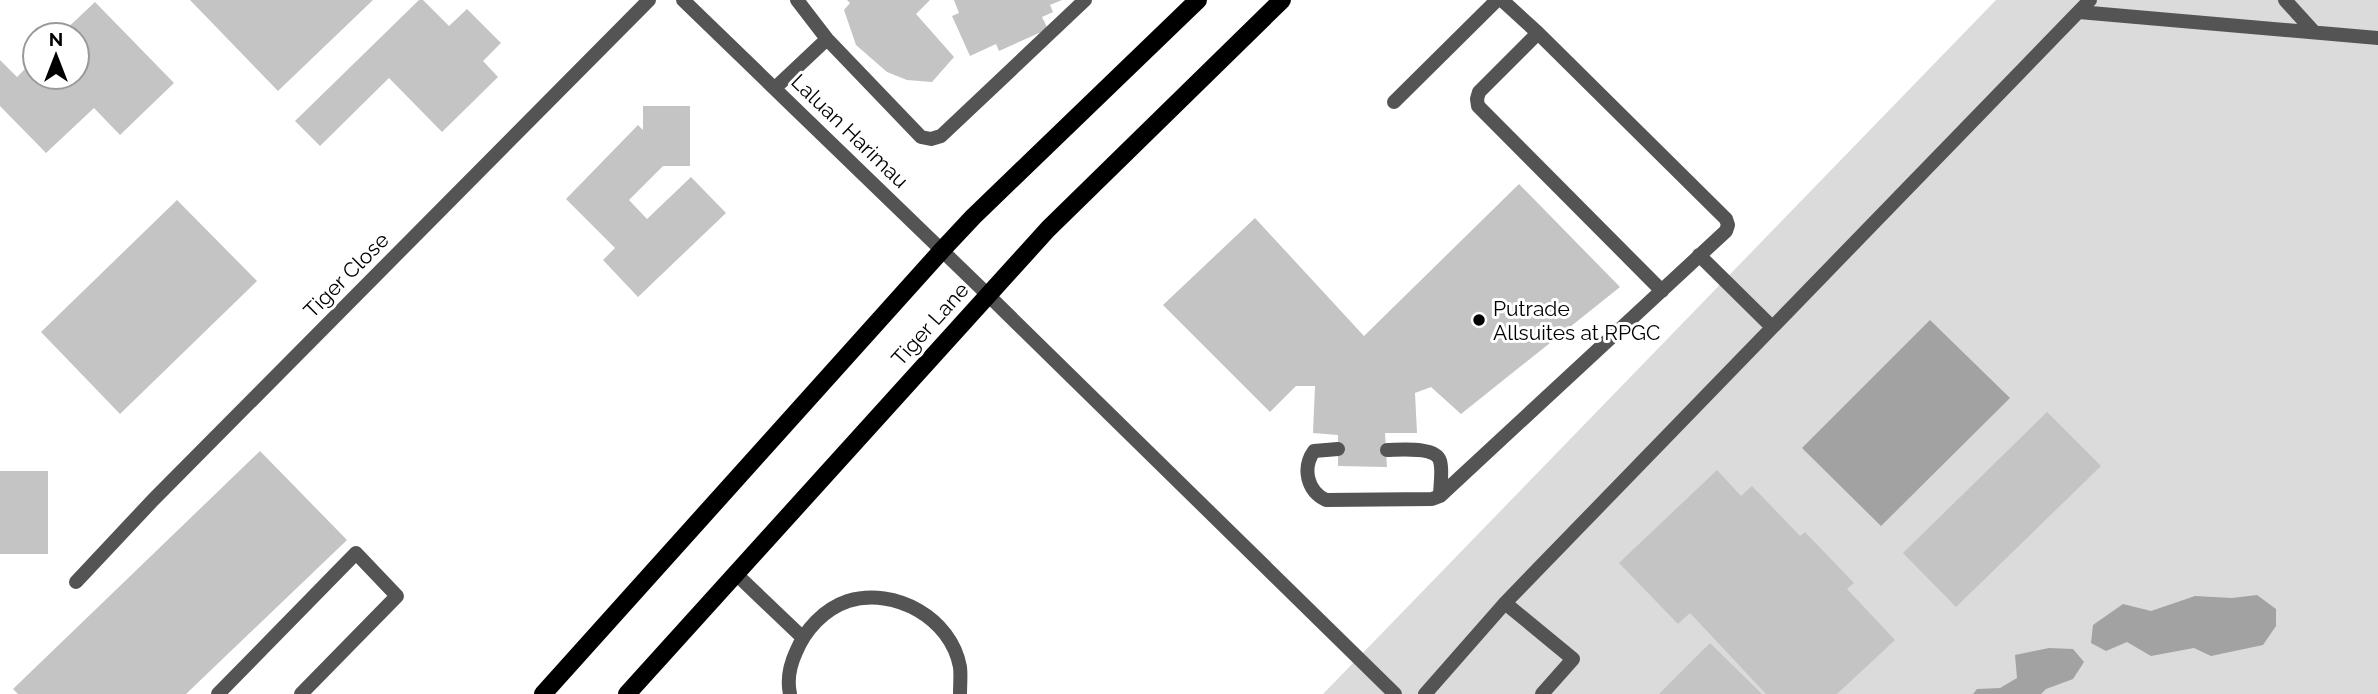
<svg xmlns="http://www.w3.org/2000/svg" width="2378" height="694" font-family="Raleway,sans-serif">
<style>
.green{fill:#dbdbdb}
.water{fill:#a2a2a2}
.building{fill:#c4c4c4}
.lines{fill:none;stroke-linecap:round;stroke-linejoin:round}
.lane{stroke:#545454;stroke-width:14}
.street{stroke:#545454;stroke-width:14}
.primary{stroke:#000;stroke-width:18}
.poi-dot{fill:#000;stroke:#fff;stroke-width:2.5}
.labels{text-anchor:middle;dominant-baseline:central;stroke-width:6;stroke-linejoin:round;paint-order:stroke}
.street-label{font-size:21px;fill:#000;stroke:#fff}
.poi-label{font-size:21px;fill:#000;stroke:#fff;text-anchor:start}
</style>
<rect width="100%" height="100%" fill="#fff"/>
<path class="green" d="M 1996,0 L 2378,0 L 2378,694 L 1323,694 Z"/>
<path class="water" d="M 1930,320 L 2010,398 L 1881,526 L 1802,448 Z
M 2257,595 L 2276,609 L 2276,626 L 2263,645 L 2211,656 L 2194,648 L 2151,656 L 2127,642 L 2106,651 L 2091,643 L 2093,625 L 2123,604 L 2151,611 L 2195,596 L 2232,598 Z
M 2049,648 L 2073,649 L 2084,662 L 2073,679 L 2046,689 L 2041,694 L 1973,694 L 1977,689 L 2000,688 L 2017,678 L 2015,655 Z"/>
<path class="building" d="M 190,0 L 373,0 L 278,91 Z
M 419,0 L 423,0 L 449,26 L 467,9 L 501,43 L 483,61 L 498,77 L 442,132 L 389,78 L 320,146 L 295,121 Z
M 847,0 L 930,0 L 916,14 L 954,57 L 932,82 L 907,80 L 887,72 L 856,45 L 844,10 L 850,3 Z
M 954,0 L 1062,0 L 1050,5 L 1053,12 L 1042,17 L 1048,29 L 999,51 L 996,44 L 970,56 L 952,16 L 959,13 Z
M 95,2 L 174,83 L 120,135 L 94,108 L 46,153 L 0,106 L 0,60 L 17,77 L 35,59 L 35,77 L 77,77 L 77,35 L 60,35 Z
M 643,106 L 690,106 L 690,166 L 663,166 L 629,200 L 647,219 L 691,177 L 726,213 L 638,297 L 603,260 L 615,248 L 566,199 L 638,125 L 643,130 Z
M 1519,184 L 1620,287 L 1461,414 L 1431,387 L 1415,393 L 1417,433 L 1385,433 L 1387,467 L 1338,466 L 1338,435 L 1313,433 L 1315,386 L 1296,386 L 1270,412 L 1163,305 L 1255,218 L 1364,336 Z
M 177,200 L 257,281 L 120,414 L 41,332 Z
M 2047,412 L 2101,466 L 1956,607 L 1903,553 Z
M 260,451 L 347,540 L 186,694 L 18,694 L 13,689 Z
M 1717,470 L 1741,496 L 1752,486 L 1800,536 L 1805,532 L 1854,583 L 1847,589 L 1895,640 L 1837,694 L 1766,694 L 1690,613 L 1678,624 L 1619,563 Z
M 0,471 L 48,471 L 48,554 L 0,554 Z
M 1710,643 L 1762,694 L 1659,694 Z"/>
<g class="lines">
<path class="lane" d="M 797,0 L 827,39 L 921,137 L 931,139 L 941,136 L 1085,0
M 1502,0 L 1538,33
M 2285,0 L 2314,32
M 2079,12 L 2378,38
M 775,88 L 827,39
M 1394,102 L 1497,0
M 1699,255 L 1772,327
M 987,294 L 1395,694
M 1338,449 L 1314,451 C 1302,468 1307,491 1326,500 L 1432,499 L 1440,496 L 1726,231 L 1728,225 L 1726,219 L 1538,33 L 1479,92 L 1477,99 L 1478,106 L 1662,291
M 1387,450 C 1399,450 1436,446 1440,461 C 1443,471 1440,486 1440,496
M 736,574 L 802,637
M 1505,603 L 1573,659 L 1542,694
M 218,694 L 356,553 L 397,596 L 301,694
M 790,694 C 787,680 790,665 796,652 C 805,630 824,609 848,601 C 895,587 951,618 960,667 C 961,675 960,686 960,694
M 1425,694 L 1505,603 L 2090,0"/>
<path class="street" d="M 683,0 L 987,294
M 76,582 L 153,500 L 649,0"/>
<path class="primary" d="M 543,694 L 943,249 L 973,217 L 1198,0
M 627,694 L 1048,229 L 1282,0"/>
</g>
<circle class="poi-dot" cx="1479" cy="320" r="7"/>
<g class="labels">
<g class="street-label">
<text transform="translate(850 131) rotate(44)">Laluan Harimau</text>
<text transform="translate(346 275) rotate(-45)">Tiger Close</text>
<text transform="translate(930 324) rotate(-48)">Tiger Lane</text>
</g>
<g class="poi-label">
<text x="1493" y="308">Putrade<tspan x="1493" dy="24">Allsuites at RPGC</tspan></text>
</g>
</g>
<g transform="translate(56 56)"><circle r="33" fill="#ffffff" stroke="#999999" stroke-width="2"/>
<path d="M0-5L12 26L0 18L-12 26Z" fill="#000000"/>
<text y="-10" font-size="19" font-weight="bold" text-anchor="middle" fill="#000000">N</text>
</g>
</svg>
